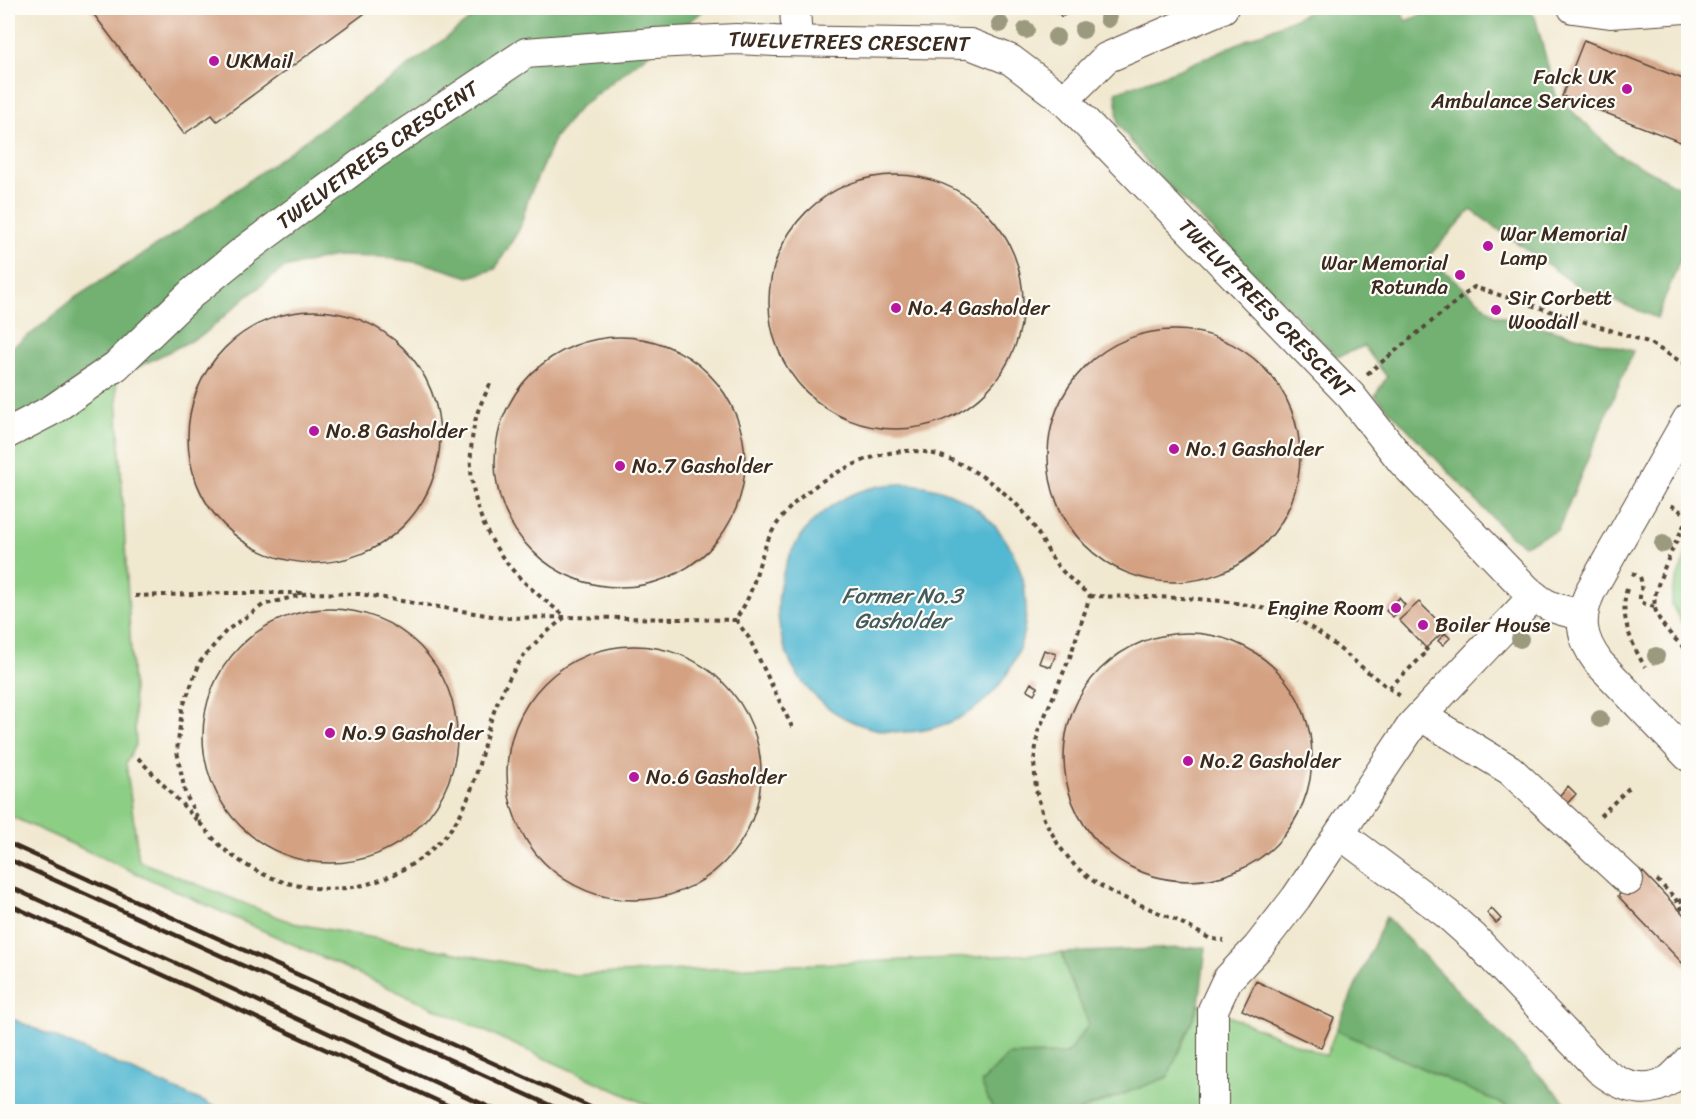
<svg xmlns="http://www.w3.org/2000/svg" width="1696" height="1119" font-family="Sriracha,sans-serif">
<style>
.green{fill:#8dce85;stroke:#647c52;stroke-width:1.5}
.forest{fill:#72b172;stroke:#566e48;stroke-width:1.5}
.water{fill:#52b8d1;stroke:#467178;stroke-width:1.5}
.building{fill:#d4a283}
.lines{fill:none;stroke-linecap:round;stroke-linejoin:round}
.minor-casing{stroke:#564639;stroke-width:32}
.path{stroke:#564639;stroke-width:4;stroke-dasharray:4.5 4.5;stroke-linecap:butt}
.minor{stroke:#fff;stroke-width:30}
.rail{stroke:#3b2a1e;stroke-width:4.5}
.tree{fill:#9b9a7f}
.poi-dot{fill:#b5179e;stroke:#fdfcf7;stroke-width:2}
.labels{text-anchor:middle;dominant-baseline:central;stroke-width:4.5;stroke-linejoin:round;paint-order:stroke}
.street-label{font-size:21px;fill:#3b2a1e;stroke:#fdfcf7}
.poi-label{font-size:21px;fill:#3b2a1e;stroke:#fdfcf7;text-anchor:start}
.water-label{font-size:22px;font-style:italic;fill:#435c5d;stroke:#fdfcf7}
</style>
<rect width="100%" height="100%" fill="#fdfcf7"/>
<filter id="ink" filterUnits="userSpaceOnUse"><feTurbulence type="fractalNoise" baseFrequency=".0167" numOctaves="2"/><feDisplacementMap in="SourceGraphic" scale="12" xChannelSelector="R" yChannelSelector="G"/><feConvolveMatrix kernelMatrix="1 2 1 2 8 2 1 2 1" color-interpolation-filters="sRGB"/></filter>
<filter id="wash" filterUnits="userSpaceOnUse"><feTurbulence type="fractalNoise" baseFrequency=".008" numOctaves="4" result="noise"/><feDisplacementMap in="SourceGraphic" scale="24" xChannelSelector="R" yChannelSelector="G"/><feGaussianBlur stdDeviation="1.35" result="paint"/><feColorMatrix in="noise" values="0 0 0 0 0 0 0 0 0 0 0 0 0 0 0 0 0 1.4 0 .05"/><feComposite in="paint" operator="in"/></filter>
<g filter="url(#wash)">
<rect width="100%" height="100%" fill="#f1e8d0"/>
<path class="green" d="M 116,378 L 136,745 L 126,763 L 139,861 L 293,923 L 574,975 L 1062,953 L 1068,974 L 1089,1024 L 1067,1054 L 1008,1055 L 981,1083 L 994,1111 L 661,1111 L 8,815 L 8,448 Z
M 1688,550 L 1688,634 L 1672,605 L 1672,592 Z
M 1199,1004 L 1326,1056 L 1336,1030 L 1519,1111 L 1077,1112 L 1168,1077 Z"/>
<path class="forest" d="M 485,8 L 707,8 L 580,107 L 555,137 L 528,199 L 520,228 L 495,269 L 469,277 L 427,264 L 382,257 L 335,256 L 284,268 L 244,299 L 204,334 L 116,378 L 8,448 L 8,350 L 35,331 L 76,297 L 179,231 L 417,60 Z
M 1318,8 L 1399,8 L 1406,21 L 1438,8 L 1528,8 L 1535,17 L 1556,96 L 1617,154 L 1688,192 L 1688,226 L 1686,245 L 1657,318 L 1578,286 L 1471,210 L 1428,257 L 1495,315 L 1633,351 L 1558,530 L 1524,545 L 1508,534 L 1375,395 L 1387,377 L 1364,346 L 1337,357 L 1153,170 L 1118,124 L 1116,92 L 1180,69 Z
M 1386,917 L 1574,1111 L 1518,1111 L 1336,1030 Z
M 1206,947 L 1199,1004 L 1168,1077 L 1077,1111 L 994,1111 L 981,1083 L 1008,1055 L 1067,1054 L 1089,1024 L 1068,974 L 1062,953 Z"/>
<path class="water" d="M778 608a124 124 0 1 1 248 0a124 124 0 1 1-248 0Z
M 8,1017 L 225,1111 L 8,1111 Z"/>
<g id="blocks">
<path class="building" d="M 89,8 L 372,8 L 217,121 L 212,115 L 184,134 Z
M 1057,8 L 1080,8 L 1061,17 Z
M 1584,40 L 1688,81 L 1688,145 L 1562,96 Z
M769 302a127 127 0 1 1 254 0a127 127 0 1 1-254 0Z
M188 437a126 126 0 1 1 252 0a126 126 0 1 1-252 0Z
M1048 456a126 126 0 1 1 252 0a126 126 0 1 1-252 0Z
M495 462a125 125 0 1 1 250 0a125 125 0 1 1-250 0Z
M 1399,598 L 1405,605 L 1393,617 L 1386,611 Z
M 1419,602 L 1446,629 L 1426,648 L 1399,620 Z
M203 736a127 127 0 1 1 254 0a127 127 0 1 1-254 0Z
M1064 757a124 124 0 1 1 248 0a124 124 0 1 1-248 0Z
M 1445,633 L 1450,638 L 1443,645 L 1438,641 Z
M507 773a127 127 0 1 1 254 0a127 127 0 1 1-254 0Z
M 1044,650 L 1056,654 L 1051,667 L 1039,663 Z
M 1031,683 L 1038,687 L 1034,694 L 1027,690 Z
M 1568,786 L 1576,794 L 1562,809 L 1554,802 Z
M 1643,872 L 1688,919 L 1688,969 L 1618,896 Z
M 1491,908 L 1501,919 L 1496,923 L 1487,913 Z
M 1256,981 L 1334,1018 L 1321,1048 L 1242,1010 Z"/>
</g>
</g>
<g filter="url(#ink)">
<use href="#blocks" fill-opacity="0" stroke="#564639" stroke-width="1.5"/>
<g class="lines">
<g class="minor-casing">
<g id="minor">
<path d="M 795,8 L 797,41"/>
<path d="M 1573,8 L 1610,13 L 1685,8"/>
<path d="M 1064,100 L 1106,58 L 1223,8"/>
<path d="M 1688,419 L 1591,590 C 1578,618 1580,638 1599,663 L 1688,756"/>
<path id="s1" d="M 8,433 L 52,410 L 116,366 L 192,293 L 245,250 L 376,153 L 526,53 L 654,43 L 736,39 L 775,41 L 970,44 L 1011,60 L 1064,100 L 1351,396 L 1402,461 L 1524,587 C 1545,607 1554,609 1583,615"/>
<path d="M 1421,716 L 1510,770 L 1628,880"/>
<path d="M 1340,834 L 1446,913 L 1474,938 L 1599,1069 C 1619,1085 1644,1097 1668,1081 C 1675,1076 1682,1068 1688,1061"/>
<path d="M 1213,1112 L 1213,1010 L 1227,980 L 1258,947 L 1296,898 L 1413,724 L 1534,596"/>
</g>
</g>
<path class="path" d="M 1367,374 L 1474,287 L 1648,342 L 1688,366
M 490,384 C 486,394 480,404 477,414 C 461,473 476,532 519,577 C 533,591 549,604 565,616
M 1671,505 L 1688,516
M 1688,516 C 1680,536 1650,589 1655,608 C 1659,626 1676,639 1688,652
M 1632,573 L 1640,577 C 1644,587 1639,592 1640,602 L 1654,607
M 1627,589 C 1619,616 1631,643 1645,667
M 135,596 L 225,593 L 302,593
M 1090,596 C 1152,598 1258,593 1310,627 C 1342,648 1369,676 1402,697
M 736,620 L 749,638 L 792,727
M 1389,688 L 1428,651 L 1421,644
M 138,758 C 157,778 176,798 194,817 C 204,827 212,838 222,847 C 265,886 328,900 383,879 C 414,867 445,843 461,813 C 476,785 481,753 490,723 C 498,698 511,671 528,651 C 539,638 552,628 565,617
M 1600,816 L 1632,785
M 201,825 L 185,793 L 177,751 L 182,709 L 200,662 L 226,631 L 263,605 L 308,593 L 360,594 L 504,618 L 565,617 L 736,620 C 739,613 744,607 747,600 C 757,579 760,553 772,532 C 785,509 805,492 827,478 C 850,465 877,453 904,451 C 944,448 989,477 1016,504 C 1033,520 1042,542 1054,561 C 1063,574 1078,585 1090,596 L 1070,657 L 1038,732 L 1034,761 L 1036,790 L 1044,819 L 1059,846 L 1076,867 L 1096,883 L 1115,894 L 1176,920 L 1209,938 L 1224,941
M 1657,880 L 1675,898
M 1688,909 L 1681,901 L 1675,898 L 1679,905 L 1688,916"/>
<use href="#minor" class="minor"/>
<path class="rail" d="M 8,843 L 601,1112
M 8,859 L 565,1112
M 8,886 L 500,1112
M 8,904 L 462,1112"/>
</g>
<g class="tree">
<circle cx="1108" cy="19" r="9"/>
<circle cx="1000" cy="24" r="9"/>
<circle cx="1026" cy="30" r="9"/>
<circle cx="1083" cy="30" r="9"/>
<circle cx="1056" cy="37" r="9"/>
<circle cx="1663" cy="544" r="9"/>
<circle cx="1520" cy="639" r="9"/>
<circle cx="1656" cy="656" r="9"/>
<circle cx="1600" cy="719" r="9"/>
</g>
</g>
<g class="poi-dot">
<circle cx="214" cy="61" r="6"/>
<circle cx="1627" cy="89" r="6"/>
<circle cx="1488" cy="246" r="6"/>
<circle cx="1460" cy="275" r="6"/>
<circle cx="896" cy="308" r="6"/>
<circle cx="1496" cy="310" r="6"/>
<circle cx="314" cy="431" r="6"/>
<circle cx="1174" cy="449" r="6"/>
<circle cx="620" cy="466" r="6"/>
<circle cx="1396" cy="608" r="6"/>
<circle cx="1423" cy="625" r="6"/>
<circle cx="330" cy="733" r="6"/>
<circle cx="1188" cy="761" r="6"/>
<circle cx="634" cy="777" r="6"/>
</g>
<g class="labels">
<g class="street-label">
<text stroke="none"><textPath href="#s1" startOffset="968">TWELVETREES CRESCENT</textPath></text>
<text stroke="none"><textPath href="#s1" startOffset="464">TWELVETREES CRESCENT</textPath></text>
<text stroke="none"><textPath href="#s1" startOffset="1490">TWELVETREES CRESCENT</textPath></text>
</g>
<g class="poi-label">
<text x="226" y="61">UKMail</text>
<text x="1615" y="77" text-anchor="end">Falck UK<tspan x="1615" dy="24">Ambulance Services</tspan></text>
<text x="1500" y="234">War Memorial<tspan x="1500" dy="24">Lamp</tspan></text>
<text x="1448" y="263" text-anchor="end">War Memorial<tspan x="1448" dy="24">Rotunda</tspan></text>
<text x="1508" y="298">Sir Corbett<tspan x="1508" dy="24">Woodall</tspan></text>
<text x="908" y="308">No.4 Gasholder</text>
<text x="326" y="431">No.8 Gasholder</text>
<text x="1186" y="449">No.1 Gasholder</text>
<text x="632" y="466">No.7 Gasholder</text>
<text x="1384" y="608" text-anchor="end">Engine Room</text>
<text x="1435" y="625">Boiler House</text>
<text x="342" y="733">No.9 Gasholder</text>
<text x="1200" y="761">No.2 Gasholder</text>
<text x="646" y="777">No.6 Gasholder</text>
</g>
<g class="water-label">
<text x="902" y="595">Former No.3<tspan x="902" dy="25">Gasholder</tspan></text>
</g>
</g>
<rect width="1696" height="1119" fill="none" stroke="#fdfcf7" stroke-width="30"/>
</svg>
